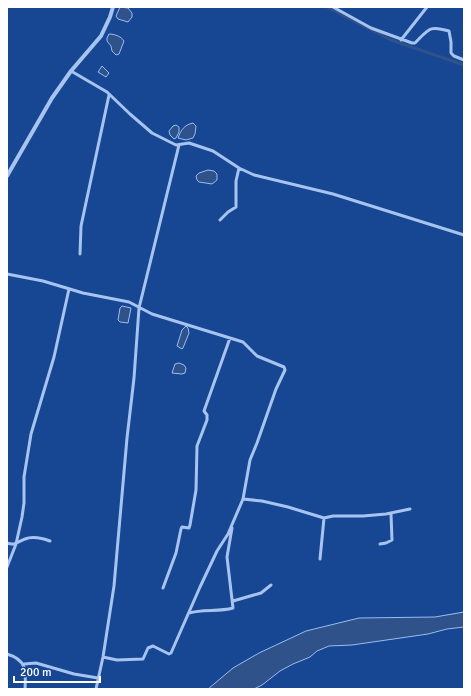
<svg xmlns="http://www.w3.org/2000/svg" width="471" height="696" font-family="Signika,sans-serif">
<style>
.water{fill:#30528b;stroke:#99bdf3}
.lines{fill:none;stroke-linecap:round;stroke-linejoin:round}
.canal{stroke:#30528b;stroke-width:3}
.minor{stroke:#a7c4f1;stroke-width:3}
.tertiary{stroke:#a7c4f1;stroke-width:4}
</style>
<rect width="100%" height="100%" fill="#174693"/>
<path class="water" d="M 120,7 L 128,8 L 132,13 L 132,17 L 128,22 L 118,19 L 116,16 Z
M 109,34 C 114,34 121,36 124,41 L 119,54 L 116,55 L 112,51 L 111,46 L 107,41 L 107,38 Z
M 102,66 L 109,73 L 106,77 L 98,72 Z
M 193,123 L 196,126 L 195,134 L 193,138 L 186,140 L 178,138 C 181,130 184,125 193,123 Z
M 176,125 L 179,127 L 179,132 L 176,138 L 174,139 L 170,135 L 169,131 L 173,126 Z
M 208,170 L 214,171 L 217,174 L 217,180 L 212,184 L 199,182 L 197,180 L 196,176 L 199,173 Z
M 122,306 L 131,308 L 128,323 L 120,322 L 118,320 L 120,308 Z
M 186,326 L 188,328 L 189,333 L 183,348 L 182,349 L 177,346 L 182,330 Z
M 179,363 L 184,365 L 186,368 L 185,373 L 182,374 L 172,373 L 175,364 Z
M 464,612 L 464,627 L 447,629 L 428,634 L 352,645 L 329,646 L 317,651 L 310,657 L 293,664 L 280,671 L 262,685 L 254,689 L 208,689 L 233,668 L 259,653 L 306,631 L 359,618 L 435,617 Z"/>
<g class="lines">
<path class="canal" d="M 327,7 L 391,40 L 464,65"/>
<path class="minor" d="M 333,7 L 371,28 L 412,43 L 415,43 C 429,29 429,25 449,31 L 451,42 L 451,53 L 454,56 L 464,60
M 401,40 L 427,7
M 71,71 L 107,92 L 130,114 L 152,133 L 176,145 L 189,143 L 213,151 L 239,168 L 254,175 L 333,194 L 464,235
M 220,220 L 228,212 L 236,207 L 236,181 L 239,168
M 80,254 L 81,226 L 109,95
M 7,274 L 43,281 L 83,293 L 129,302 L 152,314 L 243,342 L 257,356 L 284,367 L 285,370 L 276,389 L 257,443 L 250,460 L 243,499 L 262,501 L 288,507 L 324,518 L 333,516 L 363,516 L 386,514 L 410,509
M 7,543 C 15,546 17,542 25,539 C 32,536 43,538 50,541
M 380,544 L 386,543 L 392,540 L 391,514
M 320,559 L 324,518
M 7,567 L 16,544 L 22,517 L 24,503 L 24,477 L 31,434 L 54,357 L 69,289
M 163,588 L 176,553 L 181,529 L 182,527 L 189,528 L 190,525 L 196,490 L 197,446 L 207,420 L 207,415 L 204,411 L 230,338
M 233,601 L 261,593 L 271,585
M 189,613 C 203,609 219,612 233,608 L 227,557 L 232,528
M 7,654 C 27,660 26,671 25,689
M 103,657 L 117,660 L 143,659 L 148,648 L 153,646 L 169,654 L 171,653 L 200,587 L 217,551 L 228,534 L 243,499
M 24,664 L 36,663 L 74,674 L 98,678
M 96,689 L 103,657 L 114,586 L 127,438 L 134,378 L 139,308 L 179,145"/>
<path class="tertiary" d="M 7,176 L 52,98 L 71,71 L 101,36 L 110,17 L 113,7"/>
</g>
<rect width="471" height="696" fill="none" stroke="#ffffff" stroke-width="16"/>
<path d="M14 676v6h86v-6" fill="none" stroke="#ffffff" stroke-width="2"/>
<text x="20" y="676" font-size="12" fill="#ffffff" stroke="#174693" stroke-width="3" paint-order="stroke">200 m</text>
</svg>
